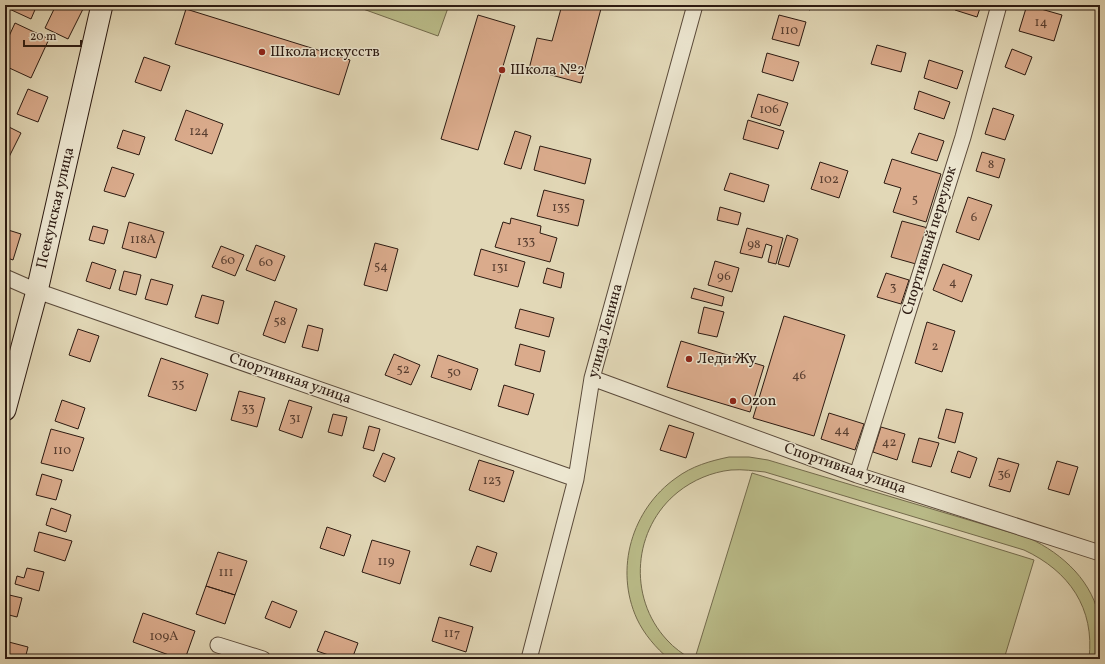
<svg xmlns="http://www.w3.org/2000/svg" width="1105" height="664" font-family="Vollkorn,serif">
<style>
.green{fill:#babc89;stroke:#736b4d}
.building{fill:#daab8c;stroke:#2c1a11}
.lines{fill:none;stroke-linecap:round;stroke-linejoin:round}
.street-casing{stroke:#5a4a3a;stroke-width:17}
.secondary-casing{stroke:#2c1a11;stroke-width:23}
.street{stroke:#ece6d0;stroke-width:15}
.secondary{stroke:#ece6d0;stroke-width:21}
.poi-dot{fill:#8f2418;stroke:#ece6d0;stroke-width:1.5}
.labels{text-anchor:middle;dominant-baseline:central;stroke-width:3;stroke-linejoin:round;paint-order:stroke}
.number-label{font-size:13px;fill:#583e30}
.poi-label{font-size:15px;fill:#2c1a11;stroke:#ece6d0;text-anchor:start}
.street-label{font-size:15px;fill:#2c1a11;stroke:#ece6d0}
</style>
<rect width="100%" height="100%" fill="#e2d8b7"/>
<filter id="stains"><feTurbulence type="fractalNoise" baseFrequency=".005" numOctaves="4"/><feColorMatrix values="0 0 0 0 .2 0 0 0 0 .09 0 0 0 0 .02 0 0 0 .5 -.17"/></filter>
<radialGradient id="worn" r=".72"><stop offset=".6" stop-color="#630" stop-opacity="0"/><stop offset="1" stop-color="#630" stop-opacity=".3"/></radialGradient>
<path class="green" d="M 352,5 L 449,5 L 438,36 Z
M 729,457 L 749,457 L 768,460 L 1029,538 C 1063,554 1094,582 1100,622 C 1102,634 1100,647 1100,659 L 1089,659 C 1095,608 1069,571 1024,550 L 765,472 C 754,471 743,469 731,470 C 712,472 693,480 678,492 C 633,528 627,597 667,640 C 674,648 683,654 691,659 L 669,659 C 656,648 644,634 637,619 C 614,569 632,509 676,478 C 692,466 710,461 729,457 Z
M 752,473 L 1034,560 L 1004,659 L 700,659 L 695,658 Z"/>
<path class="building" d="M 5,5 L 37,5 L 31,19 L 5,7 Z
M 56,5 L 85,5 L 68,39 L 45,28 Z
M 562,5 L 602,5 L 581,83 L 529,69 L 537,38 L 552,41 Z
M 795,5 L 812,5 L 810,10 Z
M 956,5 L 981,5 L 977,17 L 955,10 Z
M 1027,5 L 1062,15 L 1054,41 L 1019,31 Z
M 186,9 L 350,60 L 339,95 L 175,44 Z
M 478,15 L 515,26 L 478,150 L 441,139 Z
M 779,15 L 806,22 L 799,46 L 772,39 Z
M 15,23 L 49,39 L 31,78 L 5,66 L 5,45 Z
M 877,45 L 906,53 L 901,72 L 871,64 Z
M 1012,49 L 1032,57 L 1025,75 L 1005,67 Z
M 767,53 L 799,62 L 793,81 L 762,72 Z
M 144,57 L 170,66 L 161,91 L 135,82 Z
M 929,60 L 963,71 L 957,89 L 924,78 Z
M 28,89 L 48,97 L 38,122 L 17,114 Z
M 919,91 L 950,102 L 944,119 L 914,109 Z
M 758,94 L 788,103 L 780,126 L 751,117 Z
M 993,108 L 1014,115 L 1005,140 L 985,134 Z
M 186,110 L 223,124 L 212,154 L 175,140 Z
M 748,120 L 784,131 L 778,149 L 743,139 Z
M 5,125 L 21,133 L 6,163 L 5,163 Z
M 123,130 L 145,137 L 139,155 L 117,148 Z
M 515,131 L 531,136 L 521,169 L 504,164 Z
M 919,133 L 944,141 L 937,161 L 911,153 Z
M 540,146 L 591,159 L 585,184 L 534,170 Z
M 982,152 L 1005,159 L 999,178 L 976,171 Z
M 892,159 L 941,174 L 926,222 L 893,212 L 901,188 L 884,183 Z
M 820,162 L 848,171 L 839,198 L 811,189 Z
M 112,167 L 134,174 L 125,197 L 104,191 Z
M 730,173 L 769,185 L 764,202 L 724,190 Z
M 544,190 L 584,200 L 578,226 L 537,216 Z
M 968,197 L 992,205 L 979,240 L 956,232 Z
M 720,207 L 741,213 L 738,225 L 717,220 Z
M 511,218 L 541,226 L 540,233 L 557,238 L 550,262 L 495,247 L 503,222 L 510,224 Z
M 902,221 L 928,228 L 916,264 L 891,257 Z
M 129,222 L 164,232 L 156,258 L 122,248 Z
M 93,226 L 108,230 L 104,244 L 89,240 Z
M 747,228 L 783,238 L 776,264 L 768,262 L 772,246 L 766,244 L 762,258 L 740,253 Z
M 5,229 L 21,234 L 13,260 L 5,257 Z
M 787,235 L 798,239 L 789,267 L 778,264 Z
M 375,243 L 398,249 L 387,291 L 364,285 Z
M 256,245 L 285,256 L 275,281 L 246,270 Z
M 221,246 L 244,255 L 235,276 L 212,267 Z
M 481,249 L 525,262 L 518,287 L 474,275 Z
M 715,261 L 739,268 L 732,292 L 708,285 Z
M 92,262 L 116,270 L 110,289 L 86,281 Z
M 943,264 L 972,275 L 962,302 L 933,290 Z
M 547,268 L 564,273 L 561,288 L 543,283 Z
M 124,271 L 141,275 L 136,295 L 119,290 Z
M 886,273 L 909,280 L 901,304 L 877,297 Z
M 151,279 L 173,285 L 167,305 L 145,299 Z
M 694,288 L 724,297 L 722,306 L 691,298 Z
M 202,295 L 224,301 L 218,324 L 195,317 Z
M 5,296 L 8,298 L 5,309 Z
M 275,301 L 297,309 L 285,343 L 263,335 Z
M 704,307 L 724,312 L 717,337 L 698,333 Z
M 520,309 L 554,318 L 549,337 L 515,328 Z
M 784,316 L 845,335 L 814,436 L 753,418 Z
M 927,322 L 955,331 L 942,372 L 915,363 Z
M 308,325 L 323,329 L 318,351 L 302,347 Z
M 78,329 L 99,336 L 90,362 L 69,355 Z
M 681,341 L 764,366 L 750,412 L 667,387 Z
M 520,344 L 545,351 L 540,372 L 515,365 Z
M 394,354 L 420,365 L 411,385 L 385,375 Z
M 438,355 L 478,369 L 471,390 L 431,377 Z
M 161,358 L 208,374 L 196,411 L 148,396 Z
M 504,385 L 534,394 L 528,415 L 498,406 Z
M 239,391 L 265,398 L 257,427 L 231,420 Z
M 62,400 L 85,408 L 78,429 L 55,421 Z
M 289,400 L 312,407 L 302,438 L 279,430 Z
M 946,409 L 963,413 L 955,443 L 938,438 Z
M 829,413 L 864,424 L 855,450 L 821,439 Z
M 333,414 L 347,417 L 342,436 L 328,432 Z
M 669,425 L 694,433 L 686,458 L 660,450 Z
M 369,426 L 380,429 L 374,451 L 363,448 Z
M 881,427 L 905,434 L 897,460 L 873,452 Z
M 51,429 L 84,438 L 73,471 L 41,463 Z
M 919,438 L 939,443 L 931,467 L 912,462 Z
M 958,451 L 977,458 L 970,478 L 951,472 Z
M 383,453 L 395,458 L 385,482 L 373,476 Z
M 998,458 L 1019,464 L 1010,492 L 989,486 Z
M 479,460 L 514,471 L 504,502 L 469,490 Z
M 1057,461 L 1078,467 L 1069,495 L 1048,489 Z
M 42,474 L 62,480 L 56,500 L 36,495 Z
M 51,508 L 71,515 L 66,532 L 46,525 Z
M 327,527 L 351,535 L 344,556 L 320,548 Z
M 39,532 L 72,541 L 65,561 L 34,551 Z
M 372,540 L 410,551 L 400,584 L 362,572 Z
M 477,546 L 497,553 L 491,572 L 470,565 Z
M 218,552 L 247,561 L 235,595 L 206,586 Z
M 27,568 L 44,572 L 39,591 L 15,584 L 17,576 L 24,578 Z
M 206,586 L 235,595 L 225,624 L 196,614 Z
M 5,594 L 22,598 L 17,617 L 5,614 Z
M 272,601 L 297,611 L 290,628 L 265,618 Z
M 143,613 L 195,631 L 185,659 L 180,659 L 133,642 Z
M 439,617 L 473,627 L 466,652 L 432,641 Z
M 325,631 L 358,643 L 352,659 L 340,659 L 317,651 Z
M 5,641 L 28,647 L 25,659 L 5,659 Z
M 600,655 L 616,659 L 599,659 Z"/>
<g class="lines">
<g class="street-casing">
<path id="street" d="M 5,277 L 37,291 L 576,479
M 592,378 L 857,475 L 1100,553
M 857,475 L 963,137 L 999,5
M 218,645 L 263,659
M 529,659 L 576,479 L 592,378 L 695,5"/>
</g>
<g class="secondary-casing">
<path id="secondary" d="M 5,410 L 37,291 L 102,5"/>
</g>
<use href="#street" class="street"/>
<use href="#secondary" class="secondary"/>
</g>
<g class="poi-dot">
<circle cx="262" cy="52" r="4"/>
<circle cx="502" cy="70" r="4"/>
<circle cx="689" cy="359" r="4"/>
<circle cx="733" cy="401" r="4"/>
</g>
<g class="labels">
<g class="number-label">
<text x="1041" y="23">14</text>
<text x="789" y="31">110</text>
<text x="769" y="110">106</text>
<text x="199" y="132">124</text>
<text x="991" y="165">8</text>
<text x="829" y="180">102</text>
<text x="915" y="200">5</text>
<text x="561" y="208">135</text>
<text x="974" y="218">6</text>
<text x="143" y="240">118А</text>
<text x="526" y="242">133</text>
<text x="754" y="245">98</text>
<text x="228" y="261">60</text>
<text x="266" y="263">60</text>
<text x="381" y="267">54</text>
<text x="500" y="268">131</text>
<text x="724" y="277">96</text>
<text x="953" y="283">4</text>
<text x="893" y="288">3</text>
<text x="280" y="322">58</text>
<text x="935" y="347">2</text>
<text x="403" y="370">52</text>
<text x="454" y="373">50</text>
<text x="799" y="376">46</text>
<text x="178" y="385">35</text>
<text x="248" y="409">33</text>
<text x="295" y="419">31</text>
<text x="842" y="431">44</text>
<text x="889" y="443">42</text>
<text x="62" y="451">110</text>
<text x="1004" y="475">36</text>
<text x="492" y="481">123</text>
<text x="386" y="562">119</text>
<text x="226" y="573">111</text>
<text x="452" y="634">117</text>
<text x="164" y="637">109А</text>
</g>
<g class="poi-label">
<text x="270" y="52">Школа искусств</text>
<text x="510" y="70">Школа №2</text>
<text x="697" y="359">Леди Жу</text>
<text x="741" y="401">Ozon</text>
</g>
<g class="street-label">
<text transform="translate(56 208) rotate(-77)">Псекупская улица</text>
<text transform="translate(930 241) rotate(-73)">Спортивный переулок</text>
<text transform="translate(606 331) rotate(-75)">улица Ленина</text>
<text transform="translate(290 379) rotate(19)">Спортивная улица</text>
<text transform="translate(845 469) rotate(19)">Спортивная улица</text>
</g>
</g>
<rect width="1105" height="664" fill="none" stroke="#e2d8b7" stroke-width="20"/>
<rect x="6" y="6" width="1093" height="652" fill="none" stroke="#2c1a11" stroke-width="2"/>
<rect x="10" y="10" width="1085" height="644" fill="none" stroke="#2c1a11"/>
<path d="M24 40v6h57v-6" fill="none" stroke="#2c1a11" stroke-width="2"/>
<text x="30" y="40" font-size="12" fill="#2c1a11" stroke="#ece6d0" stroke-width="3" paint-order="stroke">20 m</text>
<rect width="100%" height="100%" filter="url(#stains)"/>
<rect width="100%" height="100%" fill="url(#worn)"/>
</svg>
